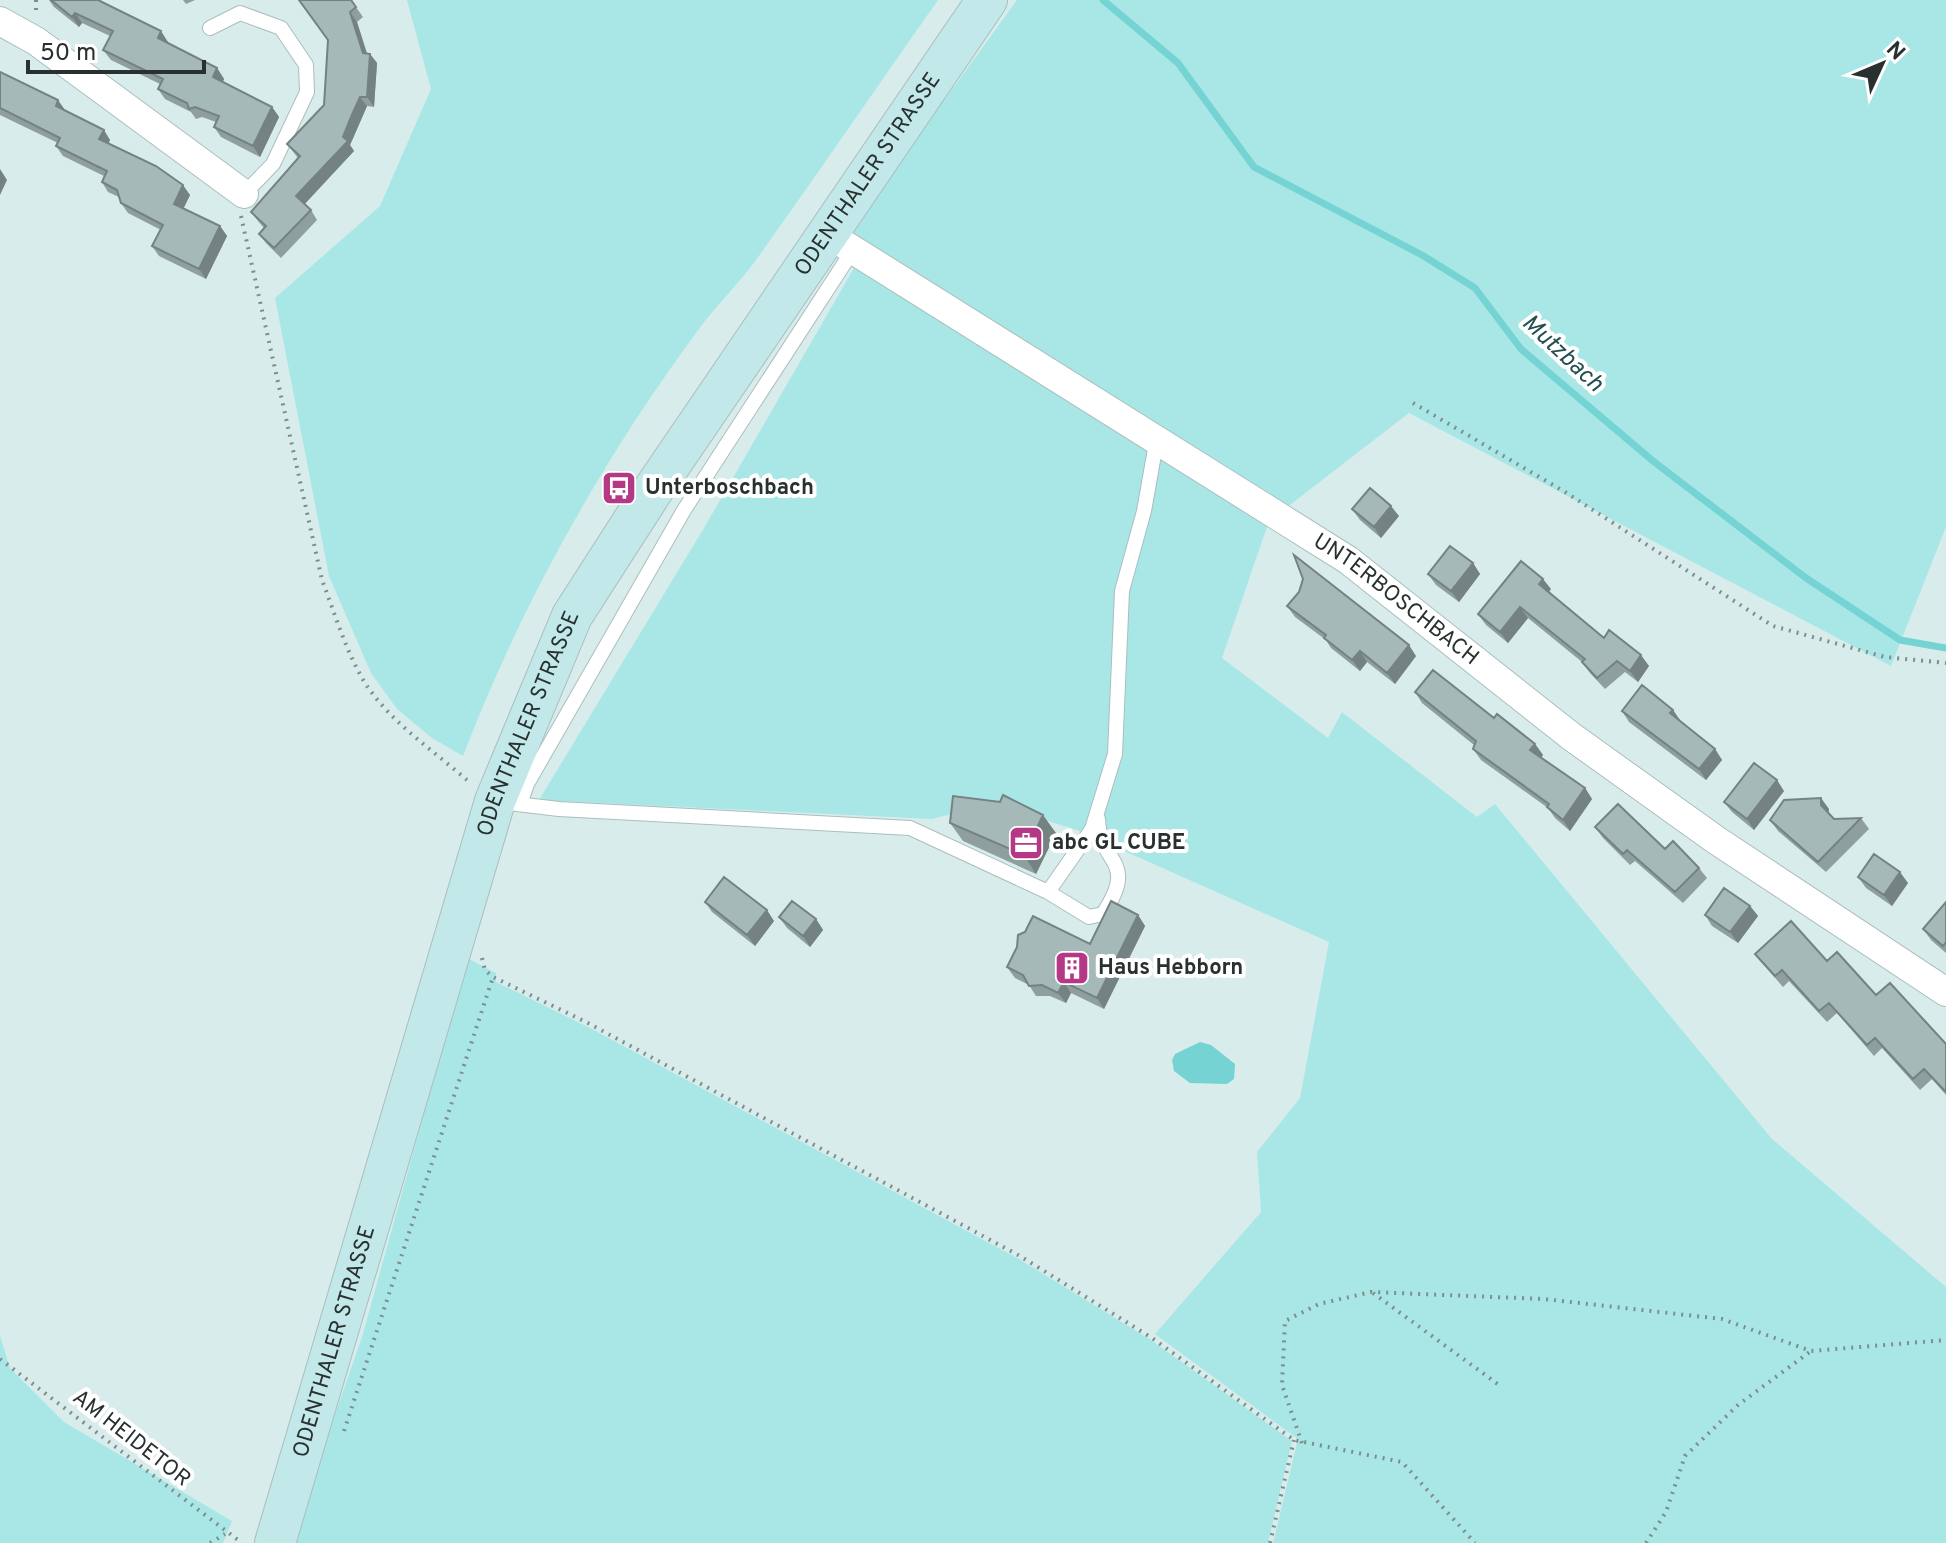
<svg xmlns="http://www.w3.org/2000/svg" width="1946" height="1543" font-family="Overpass,sans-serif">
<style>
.green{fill:#a9e7e7}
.water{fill:#75d3d4}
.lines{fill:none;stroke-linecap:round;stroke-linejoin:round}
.stream{stroke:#75d3d4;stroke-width:7}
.service-casing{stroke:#aabebe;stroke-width:16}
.minor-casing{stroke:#aabebe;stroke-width:30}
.secondary-casing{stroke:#aabebe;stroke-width:42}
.path{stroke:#808d8d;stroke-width:4;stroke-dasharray:2 6;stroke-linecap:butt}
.service{stroke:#fff;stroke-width:14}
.minor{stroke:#fff;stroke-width:28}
.secondary{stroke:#c3e8e9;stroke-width:40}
.wall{fill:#8f9f9f}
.shaded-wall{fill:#748282}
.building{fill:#a6b9b9;stroke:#748282;stroke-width:2}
.labels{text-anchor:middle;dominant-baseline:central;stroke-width:8;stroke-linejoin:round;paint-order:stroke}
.street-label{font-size:22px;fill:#283030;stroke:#fff}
.poi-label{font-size:22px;font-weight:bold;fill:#283030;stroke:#fff;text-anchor:start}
.water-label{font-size:24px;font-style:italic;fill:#244f4f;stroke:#fff}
</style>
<rect width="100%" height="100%" fill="#d8ecec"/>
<path class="green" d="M 407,0 L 938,0 C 879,84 821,169 761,253 C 742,281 716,305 696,333 C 601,462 520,607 463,756 L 432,738 L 397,709 L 371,673 L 329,576 L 275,298 L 380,206 L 431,89 Z
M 1017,0 L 1946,0 L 1946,527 L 1891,666 L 1409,413 L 1273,518 L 836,234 L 948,95 Z
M 854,268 L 1269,521 L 1222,658 L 1328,738 L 1342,712 L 1477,817 L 1495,804 L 1772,1139 L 1946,1287 L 1946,1543 L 1273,1543 L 1298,1439 L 1155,1334 L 1261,1212 L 1257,1152 L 1300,1098 L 1329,942 L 1077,830 L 992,804 L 932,819 L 539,800 L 704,528 Z
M 467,958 L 496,973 L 496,982 L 590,1028 L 1019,1259 L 1151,1340 L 1292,1441 L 1268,1543 L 290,1543 L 362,1337 Z
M 0,1336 L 10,1368 L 64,1422 L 232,1521 L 223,1543 L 0,1543 Z"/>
<path class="water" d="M 1200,1042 L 1211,1045 L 1235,1064 L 1234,1079 L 1227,1084 L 1190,1083 L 1174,1071 L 1172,1060 L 1175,1054 Z"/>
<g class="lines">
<path class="stream" d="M 1103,0 L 1178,63 L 1254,167 L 1422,255 L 1475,288 L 1521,349 L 1653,461 L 1806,578 L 1900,640 L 1946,648"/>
<g class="service-casing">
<path id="service" d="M 210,28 L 240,13 L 281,28 L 306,65 L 307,92 L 273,164 L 244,194
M 500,802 L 559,809 L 910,828 L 1048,892 L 1092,829 L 1115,754 L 1122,591 L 1144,511 L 1157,438
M 520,804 L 527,784 L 684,510 L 853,250
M 1048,892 L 1089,917 L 1103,914 C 1139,859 1100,866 1098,819"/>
</g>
<g class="minor-casing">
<g id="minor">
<path d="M 0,21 L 36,41 L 244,194"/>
<path id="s1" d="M 826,233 L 1348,560 L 1572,737 L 1716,840 L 1946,992"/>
</g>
</g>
<g class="secondary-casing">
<g id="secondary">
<path id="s2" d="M 275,1543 L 495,801 L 572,616 L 651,493 L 987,0"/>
</g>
</g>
<path class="path" d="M 36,0 L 36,14
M 241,216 L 322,580 C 335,614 346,652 365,683 C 391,723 433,750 468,781
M 1413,403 L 1565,492 L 1773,626 L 1885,657 L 1946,663
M 482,958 L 485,970 L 493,977 L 586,1022 L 1020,1256 L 1152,1338 L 1294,1440 L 1402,1462 L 1475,1543
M 1373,1293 L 1499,1385
M 0,1359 L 242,1543
M 344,1431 L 493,977
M 1302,1443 L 1282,1385 L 1285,1321 L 1319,1304 L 1371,1292 L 1544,1299 L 1722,1319 L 1811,1351 L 1946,1340
M 210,1543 L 225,1534
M 1270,1543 L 1294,1440
M 1646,1543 L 1666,1512 L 1685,1456 L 1738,1405 L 1811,1351"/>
<use href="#service" class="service"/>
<use href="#minor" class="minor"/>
<use href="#secondary" class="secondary"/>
</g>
<path class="wall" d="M 49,0 L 100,0 L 168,42 L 167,43 L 217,68 L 224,79 L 223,82 L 272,107 L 279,117 L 260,157 L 221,137 L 214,127 L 216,122 L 202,117 L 196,119 L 191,112 L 165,99 L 158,89 L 160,84 L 111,60 L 103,50 L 110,36 L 82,23 L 79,27 L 54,7 Z
M 183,0 L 195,0 L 186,4 Z
M 351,0 L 363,17 L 357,22 L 367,53 L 370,54 L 377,63 L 374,107 L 367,106 L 358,127 L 350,145 L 354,151 L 304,204 L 311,210 L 317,220 L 281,258 L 266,243 L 259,234 L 264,228 L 258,221 L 251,212 L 298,158 L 287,144 L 324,105 L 328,41 Z
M 0,72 L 65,110 L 110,140 L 108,144 L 190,195 L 183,208 L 220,226 L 227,236 L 206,279 L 159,256 L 152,246 L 161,230 L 128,213 L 121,203 L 119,197 L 108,192 L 102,182 L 104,176 L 63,156 L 56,146 L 58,143 L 0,115 Z
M 1352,509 L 1399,516 L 1381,538 L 1360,520 Z
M 1473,563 L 1480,574 L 1459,602 L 1436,585 L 1428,574 Z
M 1551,589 L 1549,592 L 1604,638 L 1649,666 L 1638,682 L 1625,672 L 1605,689 L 1590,673 L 1582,662 L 1528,618 L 1508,643 L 1486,625 L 1478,614 Z
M 1287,606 L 1416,656 L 1395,684 L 1367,662 L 1360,671 L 1331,648 L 1326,640 L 1295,617 Z
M 1415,692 L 1494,718 L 1535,744 L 1543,755 L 1541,758 L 1585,788 L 1592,799 L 1570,831 L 1555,818 L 1548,808 L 1481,760 L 1473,749 L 1474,745 L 1422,703 Z
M 1673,710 L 1680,721 L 1715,749 L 1722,760 L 1706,780 L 1629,722 L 1622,711 Z
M 1784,791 L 1754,830 L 1732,812 L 1724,802 Z
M 1000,802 L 1056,833 L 1036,874 L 963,841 L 950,823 Z
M 1829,809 L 1828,813 L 1834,819 L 1861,818 L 1869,829 L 1826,872 L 1778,831 L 1770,820 Z
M 1595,827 L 1665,849 L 1699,868 L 1707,878 L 1683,903 L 1635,861 L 1630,865 L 1603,838 Z
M 1858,877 L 1908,883 L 1892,906 L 1866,888 Z
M 705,902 L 774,921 L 755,946 L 712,912 Z
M 1946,902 L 1946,953 L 1931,940 L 1923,929 Z
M 1750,906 L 1758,916 L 1738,943 L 1712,926 L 1705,915 Z
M 1138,915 L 1145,926 L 1104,1009 L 1071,993 L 1066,1003 L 1050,996 L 1036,996 L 1029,985 L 1015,978 L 1007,967 L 1090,944 Z
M 779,917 L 816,919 L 823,930 L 810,947 L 787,928 Z
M 1755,954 L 1827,961 L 1946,1044 L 1946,1095 L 1932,1079 L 1920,1090 L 1882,1048 L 1874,1056 L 1837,1013 L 1827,1022 L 1789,981 L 1783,987 L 1763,964 Z"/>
<path class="shaded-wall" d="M 350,12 L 357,22 L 369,61 L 370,54 L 377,63 L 374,107 L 367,97 L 363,53 Z
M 75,13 L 82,23 L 79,27 L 72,17 Z
M 161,31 L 168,42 L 165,48 L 158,38 Z
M 217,68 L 224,79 L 220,87 L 213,77 Z
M 360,97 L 367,106 L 350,145 L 354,151 L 303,206 L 296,196 L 343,137 Z
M 58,100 L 65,110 L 56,106 Z
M 272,107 L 279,117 L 260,157 L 253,146 Z
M 104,130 L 110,140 L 106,149 L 99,139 Z
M 0,169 L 7,180 L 0,195 Z
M 183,185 L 190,195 L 181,214 L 174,204 Z
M 220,226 L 227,236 L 206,279 L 199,269 Z
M 1391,506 L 1399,516 L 1381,538 L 1374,527 Z
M 1473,563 L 1480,574 L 1459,602 L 1451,591 Z
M 1543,579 L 1551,589 L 1547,594 L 1539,584 Z
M 1520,607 L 1528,618 L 1508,643 L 1500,632 Z
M 1409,645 L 1416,656 L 1395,684 L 1387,673 Z
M 1360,651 L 1367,662 L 1360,671 L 1352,660 Z
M 1641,655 L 1649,666 L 1638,682 L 1630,671 Z
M 1673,710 L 1680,720 L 1678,724 L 1670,713 Z
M 1535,744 L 1543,755 L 1538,761 L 1530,750 Z
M 1715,749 L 1722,760 L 1706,780 L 1699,769 Z
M 1777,780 L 1784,791 L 1754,830 L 1747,819 Z
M 1585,788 L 1592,799 L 1570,831 L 1563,820 Z
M 1821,798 L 1829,809 L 1828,816 L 1821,805 Z
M 1043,815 L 1056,833 L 1036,874 L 1024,855 Z
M 1900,872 L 1908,883 L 1892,906 L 1884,895 Z
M 1750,906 L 1758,916 L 1738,943 L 1730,932 Z
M 767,910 L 774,921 L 755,946 L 747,935 Z
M 1138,915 L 1145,926 L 1104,1009 L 1097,998 Z
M 816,919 L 823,930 L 810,947 L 803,936 Z
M 1064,982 L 1071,993 L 1066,1003 L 1058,993 Z"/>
<path class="building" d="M 51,0 L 98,0 L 161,31 L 158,38 L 217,68 L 213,77 L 272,107 L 253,146 L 214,127 L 219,116 L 195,107 L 189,109 L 187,103 L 158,89 L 163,79 L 103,50 L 113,31 L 75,13 L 72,17 Z
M 299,0 L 351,0 L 356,7 L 350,12 L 363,53 L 370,54 L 367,97 L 360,97 L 351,117 L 343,137 L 348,141 L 296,196 L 311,210 L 274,248 L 259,234 L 266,226 L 251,212 L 300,156 L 287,144 L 324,105 L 328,40 Z
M 0,72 L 58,100 L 56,106 L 104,130 L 99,139 L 156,166 L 183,185 L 174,204 L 220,226 L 199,269 L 152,246 L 163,225 L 121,203 L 117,190 L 102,182 L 107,171 L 56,146 L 60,138 L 0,108 Z
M 1370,488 L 1391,506 L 1374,527 L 1352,509 Z
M 1450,546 L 1473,563 L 1451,591 L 1428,574 Z
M 1294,555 L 1409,645 L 1387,673 L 1360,651 L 1352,660 L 1324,638 L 1326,635 L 1287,606 L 1299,592 L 1303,579 Z
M 1521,561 L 1543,579 L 1539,584 L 1604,638 L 1609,630 L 1641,655 L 1630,671 L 1617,661 L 1597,678 L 1582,662 L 1585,659 L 1520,607 L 1500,632 L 1478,614 Z
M 1433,670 L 1494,718 L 1497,714 L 1535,744 L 1530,750 L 1585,788 L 1563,820 L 1547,807 L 1549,804 L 1473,749 L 1476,741 L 1415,692 Z
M 1642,685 L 1673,710 L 1670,713 L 1715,749 L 1699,769 L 1622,711 Z
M 1754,763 L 1777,780 L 1747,819 L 1724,802 Z
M 1003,795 L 1043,815 L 1024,855 L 950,823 L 953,796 L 1000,802 Z
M 1821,798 L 1821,805 L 1834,819 L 1861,818 L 1818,862 L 1770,820 L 1784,800 Z
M 1618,804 L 1665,849 L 1673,841 L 1699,868 L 1675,892 L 1627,850 L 1623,854 L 1595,827 Z
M 1874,854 L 1900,872 L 1884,895 L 1858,877 Z
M 724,877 L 767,910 L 747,935 L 705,902 Z
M 1724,888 L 1750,906 L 1730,932 L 1705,915 Z
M 792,901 L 816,919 L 803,936 L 779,917 Z
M 1111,901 L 1138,915 L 1097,998 L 1064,982 L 1058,993 L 1042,985 L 1029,986 L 1023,975 L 1007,967 L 1017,947 L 1018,935 L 1025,932 L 1033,916 L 1090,944 Z
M 1946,902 L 1946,942 L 1943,946 L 1923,929 Z
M 1791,921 L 1827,961 L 1837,952 L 1876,995 L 1890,983 L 1946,1044 L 1946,1092 L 1924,1069 L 1913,1079 L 1875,1038 L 1867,1045 L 1829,1003 L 1819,1011 L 1782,970 L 1775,976 L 1755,954 Z"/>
<defs>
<g id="bus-square" transform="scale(1.8)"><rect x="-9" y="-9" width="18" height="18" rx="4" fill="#b53886" stroke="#fff"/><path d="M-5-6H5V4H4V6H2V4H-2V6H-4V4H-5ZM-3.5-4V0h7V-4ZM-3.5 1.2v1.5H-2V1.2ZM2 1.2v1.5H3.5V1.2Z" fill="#fff"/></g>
<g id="office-square" transform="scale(1.8)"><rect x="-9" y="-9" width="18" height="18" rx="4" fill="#b53886" stroke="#fff"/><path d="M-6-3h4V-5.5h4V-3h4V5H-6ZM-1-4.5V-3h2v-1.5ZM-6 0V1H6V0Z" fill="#fff"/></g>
<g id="building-square" transform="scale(1.8)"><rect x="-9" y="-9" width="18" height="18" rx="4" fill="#b53886" stroke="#fff"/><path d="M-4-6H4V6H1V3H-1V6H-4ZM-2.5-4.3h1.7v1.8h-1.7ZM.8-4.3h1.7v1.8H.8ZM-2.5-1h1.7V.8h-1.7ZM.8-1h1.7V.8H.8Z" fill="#fff"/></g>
</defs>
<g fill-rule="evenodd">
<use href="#bus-square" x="619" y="488"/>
<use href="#office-square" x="1026" y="843"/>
<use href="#building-square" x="1072" y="968"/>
</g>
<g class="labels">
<g class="street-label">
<text stroke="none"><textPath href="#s2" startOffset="1506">ODENTHALER STRASSE</textPath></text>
<text stroke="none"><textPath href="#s1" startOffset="678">UNTERBOSCHBACH</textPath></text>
<text stroke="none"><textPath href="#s2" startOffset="858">ODENTHALER STRASSE</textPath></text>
<text stroke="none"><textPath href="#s2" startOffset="210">ODENTHALER STRASSE</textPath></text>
<text transform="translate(131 1439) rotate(38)">AM HEIDETOR</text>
</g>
<g class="poi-label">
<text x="645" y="488">Unterboschbach</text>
<text x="1052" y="843">abc GL CUBE</text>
<text x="1098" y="968">Haus Hebborn</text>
</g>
<g class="water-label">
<text transform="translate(1562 354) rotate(43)">Mutzbach</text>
</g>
</g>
<g transform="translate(1882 64) rotate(46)" stroke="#ffffff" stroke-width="6" paint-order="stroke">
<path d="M0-6L14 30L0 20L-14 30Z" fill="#283030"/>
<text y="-12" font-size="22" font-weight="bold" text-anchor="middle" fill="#283030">N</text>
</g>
<path d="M28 60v12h176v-12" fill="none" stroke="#283030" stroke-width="4"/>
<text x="40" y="60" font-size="24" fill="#283030" stroke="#ffffff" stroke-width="6" paint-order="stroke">50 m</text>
</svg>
